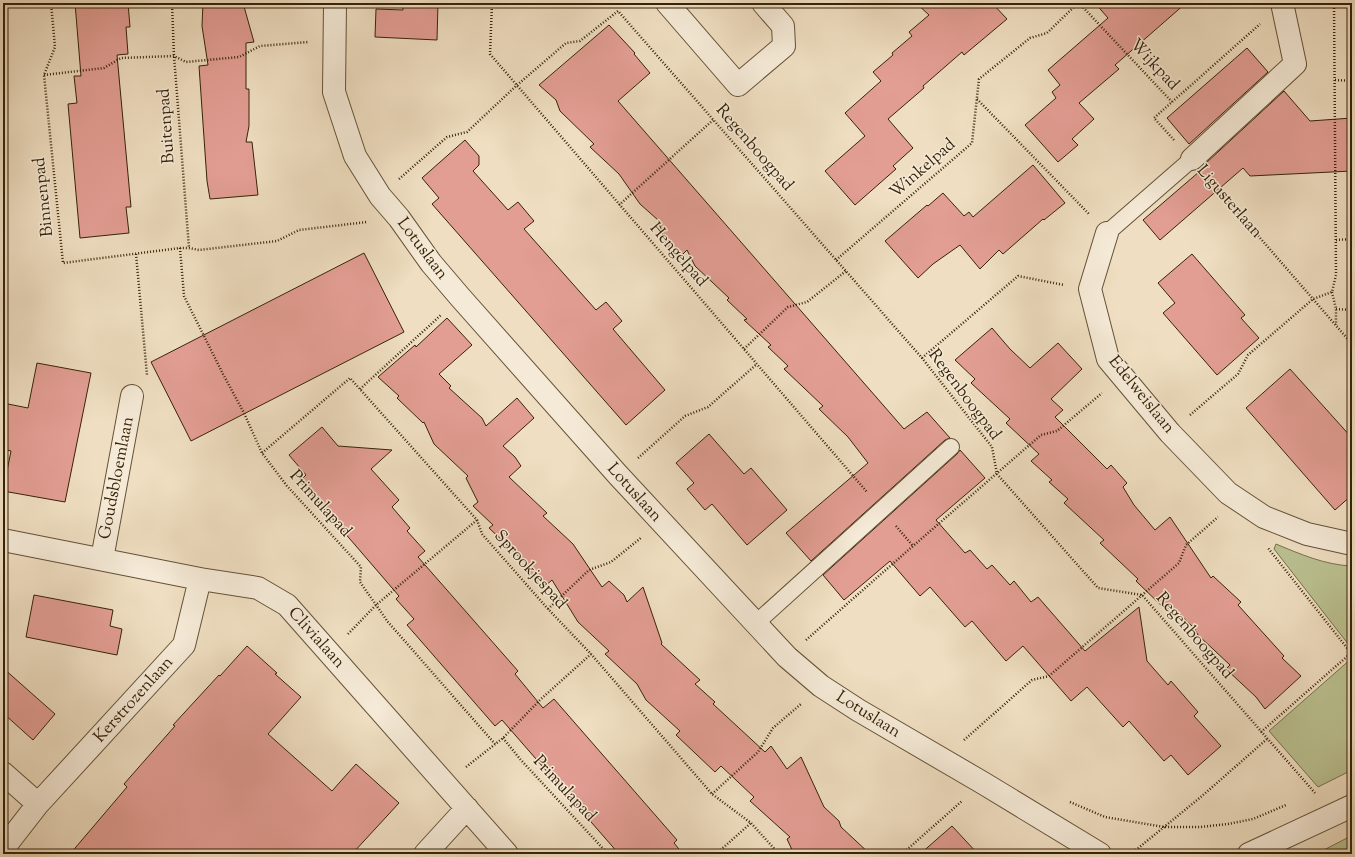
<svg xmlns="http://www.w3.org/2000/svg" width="1355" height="857" font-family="'Sorts Mill Goudy',serif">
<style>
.green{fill:#bbc191;stroke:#78724c}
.building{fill:#e39e94;stroke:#362308}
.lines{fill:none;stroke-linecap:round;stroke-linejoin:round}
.lane-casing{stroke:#645236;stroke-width:18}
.street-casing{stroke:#645236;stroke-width:24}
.path{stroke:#362308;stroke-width:2.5;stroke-dasharray:1 2;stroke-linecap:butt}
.lane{stroke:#f5ead7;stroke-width:16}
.street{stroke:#f5ead7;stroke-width:22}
.labels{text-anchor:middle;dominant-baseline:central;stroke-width:3;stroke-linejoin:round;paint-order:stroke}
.street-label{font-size:17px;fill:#362308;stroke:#f5ead7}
</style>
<rect width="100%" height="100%" fill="#efdec1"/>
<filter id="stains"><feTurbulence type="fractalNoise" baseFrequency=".005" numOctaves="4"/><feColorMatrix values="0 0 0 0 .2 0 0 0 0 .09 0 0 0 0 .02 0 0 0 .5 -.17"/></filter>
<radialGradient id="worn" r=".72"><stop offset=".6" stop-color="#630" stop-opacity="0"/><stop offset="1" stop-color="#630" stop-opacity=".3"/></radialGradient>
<path class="green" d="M 1276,544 C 1300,554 1325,565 1352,566 L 1352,649 L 1274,549 Z
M 1352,658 L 1352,770 L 1318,787 L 1269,731 Z
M 1349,837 L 1352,840 L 1352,852 L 1350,854 L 1316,854 Z"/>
<path class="building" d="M 75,3 L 128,3 L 130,27 L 126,27 L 128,54 L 117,55 L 131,207 L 126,207 L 129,233 L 80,238 L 68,104 L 77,103 L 74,76 L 81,76 Z
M 203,3 L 243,3 L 254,42 L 246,43 L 246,89 L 249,89 L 249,126 L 246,142 L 252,142 L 258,195 L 210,199 L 207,181 L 199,66 L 208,65 L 202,26 Z
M 403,3 L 438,3 L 437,40 L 375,37 L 376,9 L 403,10 Z
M 916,3 L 992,3 L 1007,19 L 964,55 L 962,52 L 923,86 L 924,88 L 888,119 L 913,148 L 893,166 L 896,169 L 855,205 L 825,171 L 865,136 L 845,113 L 881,81 L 873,72 L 893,55 L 892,53 L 912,36 L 909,32 L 929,15 Z
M 1095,3 L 1186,3 L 1115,65 L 1119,69 L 1079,103 L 1094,119 L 1072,139 L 1078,145 L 1058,162 L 1025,125 L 1056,98 L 1052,92 L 1060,85 L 1048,70 L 1108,18 Z
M 609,25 L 635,53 L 634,54 L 650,73 L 618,101 L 904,429 L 927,412 L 950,438 L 945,440 L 811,561 L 786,533 L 868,463 L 848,437 L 819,409 L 823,406 L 784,369 L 788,366 L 768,347 L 771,345 L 744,320 L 747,319 L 727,300 L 729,298 L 695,266 L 687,250 L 679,258 L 667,248 L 658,220 L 640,204 L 619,174 L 590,147 L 594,144 L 560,111 L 556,100 L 539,85 Z
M 1247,48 L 1268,72 L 1189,144 L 1167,118 Z
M 1284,91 L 1310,121 L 1352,118 L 1352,171 L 1250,176 L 1243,168 L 1160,240 L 1143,220 L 1207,165 L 1206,163 Z
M 465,140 L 479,156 L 479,165 L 473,171 L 508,210 L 518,202 L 534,221 L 524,229 L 596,310 L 606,302 L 622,321 L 613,329 L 665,390 L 626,425 L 432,204 L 439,198 L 422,178 Z
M 1033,165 L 1065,203 L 1044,220 L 1043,219 L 1003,254 L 999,250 L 980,269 L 960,245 L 933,264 L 918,278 L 885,241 L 927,205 L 928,206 L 943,193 L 964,216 L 969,212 L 973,217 Z
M 364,253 L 404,332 L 191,441 L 151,362 Z
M 1192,254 L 1245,315 L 1241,318 L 1259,338 L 1217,375 L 1163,313 L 1175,303 L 1158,283 Z
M 447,318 L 472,345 L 439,374 L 451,386 L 449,388 L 482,418 L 486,426 L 517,398 L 534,418 L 503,446 L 515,457 L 521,466 L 509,477 L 547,513 L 543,516 L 573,544 L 602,587 L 609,581 L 624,595 L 627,602 L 643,587 L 662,643 L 661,644 L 700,680 L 695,684 L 715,702 L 713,704 L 765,752 L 771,746 L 787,769 L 801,757 L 824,807 L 839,821 L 841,827 L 870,854 L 794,854 L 787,839 L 790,837 L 750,801 L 754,797 L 721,766 L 715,772 L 676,735 L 680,731 L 646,700 L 637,684 L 605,654 L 609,651 L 578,622 L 552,580 L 544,587 L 523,568 L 527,564 L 489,528 L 493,525 L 473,506 L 478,502 L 466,478 L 468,476 L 434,444 L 424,422 L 423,423 L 397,398 L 399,396 L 378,377 L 415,345 L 416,347 Z
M 992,328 L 1010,349 L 1030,368 L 1058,343 L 1082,369 L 1051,399 L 1063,410 L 1055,417 L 1107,469 L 1111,465 L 1127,483 L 1123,487 L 1134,505 L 1155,530 L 1170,517 L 1211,578 L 1213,576 L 1241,602 L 1238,605 L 1284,656 L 1282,658 L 1301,676 L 1265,709 L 1256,697 L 1226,669 L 1230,665 L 1198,635 L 1194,628 L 1171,606 L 1166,610 L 1136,581 L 1138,579 L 1100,543 L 1104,540 L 1064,503 L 1068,499 L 1049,482 L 1052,480 L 1031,461 L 1039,454 L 1006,423 L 1010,419 L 971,383 L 975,379 L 955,360 Z
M 37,363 L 91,373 L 65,502 L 3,491 L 11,451 L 3,449 L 3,403 L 28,408 Z
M 1290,369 L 1352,438 L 1352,495 L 1335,510 L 1246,408 Z
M 322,427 L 338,446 L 392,450 L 371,469 L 399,500 L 392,507 L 410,528 L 407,531 L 425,551 L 418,557 L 518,671 L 515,674 L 543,708 L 554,699 L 677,840 L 674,843 L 683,854 L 619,854 L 502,720 L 495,726 L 407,625 L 414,619 L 396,599 L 399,596 L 300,481 L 306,475 L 289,455 Z
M 709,434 L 744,474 L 751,468 L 787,510 L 747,545 L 712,504 L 705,510 L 687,489 L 694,483 L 676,463 Z
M 960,450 L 985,478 L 936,520 L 965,553 L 970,550 L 987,569 L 992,565 L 1010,585 L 1014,581 L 1031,602 L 1038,597 L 1085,651 L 1139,607 L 1147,661 L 1168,685 L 1171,681 L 1198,712 L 1194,716 L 1221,746 L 1188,775 L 1171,755 L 1164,761 L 1129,721 L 1123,727 L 1087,687 L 1071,701 L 1023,646 L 1006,661 L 972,621 L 965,627 L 930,587 L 920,596 L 890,561 L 844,600 L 823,575 L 957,454 Z
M 34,595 L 113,610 L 110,626 L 122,629 L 117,655 L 26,637 Z
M 247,646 L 277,673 L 275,674 L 301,697 L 268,734 L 332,791 L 356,764 L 399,803 L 352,854 L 70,854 L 127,787 L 124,784 L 175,726 L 173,725 L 219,675 L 220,676 Z
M 3,668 L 55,714 L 33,740 L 3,713 Z
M 952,826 L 978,854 L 920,854 Z"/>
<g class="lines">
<g class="lane-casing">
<path id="lane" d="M 1107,233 L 1192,159
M 755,624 L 951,447"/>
</g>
<g class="street-casing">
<path id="street" d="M 335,3 L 334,92 L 355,156 L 380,196 L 399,218 L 431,263 L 460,297 L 618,475 L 787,657 L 821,686 L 858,710 L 983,783 L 1100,854
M 667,3 L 738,85 L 784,46 L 783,26 L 763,3
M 1192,159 L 1295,64 L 1282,3
M 1107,233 L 1090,289 L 1108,359 L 1170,433 L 1228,493 L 1264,517 L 1307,534 L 1352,544
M 3,540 L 200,579 L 258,588 L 287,605 L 507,854
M 102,559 L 132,396
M 3,773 L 38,804
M 3,849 L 38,804 L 184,645 L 200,579
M 425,854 L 467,808
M 1249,854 L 1352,806"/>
</g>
<path class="path" d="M 51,3 L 55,47 L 44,75 L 63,263 L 180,248 L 189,248 L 199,250 L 277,241 L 299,230 L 367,222
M 172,3 L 174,56 L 189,248
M 492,3 L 490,54 L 867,492
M 1079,3 L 1172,102
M 44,75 L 104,68 L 121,58 L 174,56 L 186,62 L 239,57 L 260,46 L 308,42
M 1335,80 L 1352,81
M 977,99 L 1089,214
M 1174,140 L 1154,118 L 1260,24
M 399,179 L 447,137 L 467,132 L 516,86 L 566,43 L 580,41 L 618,11 L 922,358 L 992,447 L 997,474 L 1098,588 L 1142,595 L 1315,793
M 1209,179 L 1352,344
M 619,205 L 713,120
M 1336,240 L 1352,239
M 180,248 L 184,296 L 223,374 L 244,413 L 262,453 L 287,486 L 361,567 L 360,582 L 388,622 L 495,744
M 136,254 L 147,375
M 836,260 L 972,143 L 979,79 L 1030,38 L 1047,33 L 1078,3
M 1332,292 L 1336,309 L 1336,325
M 1336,309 L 1352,310
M 744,349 L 788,307 L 807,302 L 846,271
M 922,358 L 1018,276 L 1064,285
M 360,389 L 441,315
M 1190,415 L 1238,374 L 1248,355 L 1313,299 L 1332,292 L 1336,275 L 1334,3
M 262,453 L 350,378 L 477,520 L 482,534 L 548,609 L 591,654 L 712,794 L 751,823 L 779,854
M 638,458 L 685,416 L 708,407 L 757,364
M 896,526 L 913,546
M 548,609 L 589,570 L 611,562 L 642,537
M 348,634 L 376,605 L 477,520
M 806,640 L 913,546 L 1041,435 L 1057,431 L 1102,393
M 1261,732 L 1351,653 L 1268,548
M 503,738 L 520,759 L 608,854
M 964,740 L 1032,680 L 1049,676 L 1179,563 L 1186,545 L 1218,517
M 466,767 L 503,738 L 540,700 L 591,654
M 712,794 L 758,752 L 773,728 L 801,704
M 1070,802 L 1105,817 L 1164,827 L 1200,827 L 1228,824 L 1253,819 L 1286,805
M 716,854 L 751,823
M 902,854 L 962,801
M 1131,854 L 1202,796 L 1267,739"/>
<use href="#lane" class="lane"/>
<use href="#street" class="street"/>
</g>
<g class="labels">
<g class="street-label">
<text transform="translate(1154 65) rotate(47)">Wijkpad</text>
<text transform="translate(167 126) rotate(-94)">Buitenpad</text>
<text transform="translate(754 148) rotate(49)">Regenboogpad</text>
<text transform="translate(923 169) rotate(-41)">Winkelpad</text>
<text transform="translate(44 197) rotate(-96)">Binnenpad</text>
<text transform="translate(1229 202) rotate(49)">Ligusterlaan</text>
<text transform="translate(422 249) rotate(53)">Lotuslaan</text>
<text transform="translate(678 255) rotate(49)">Hengelpad</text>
<text transform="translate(964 395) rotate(53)">Regenboogpad</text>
<text transform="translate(1141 395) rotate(51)">Edelweislaan</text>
<text transform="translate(117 478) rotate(-79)">Goudsbloemlaan</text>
<text transform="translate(634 493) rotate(48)">Lotuslaan</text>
<text transform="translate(320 504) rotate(48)">Primulapad</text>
<text transform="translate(530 570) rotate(48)">Sprookjespad</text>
<text transform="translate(1194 636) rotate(49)">Regenboogpad</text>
<text transform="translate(316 638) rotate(48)">Clivialaan</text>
<text transform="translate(134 700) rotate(-48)">Kerstrozenlaan</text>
<text transform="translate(868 715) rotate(32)">Lotuslaan</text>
<text transform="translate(564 789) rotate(47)">Primulapad</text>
</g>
</g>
<rect width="1355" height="857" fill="none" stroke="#efdec1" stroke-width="16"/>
<rect x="4" y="4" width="1347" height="849" fill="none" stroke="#362308" stroke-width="2"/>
<rect x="8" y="8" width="1339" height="841" fill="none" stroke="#362308"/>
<rect width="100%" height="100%" filter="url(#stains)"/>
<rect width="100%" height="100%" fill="url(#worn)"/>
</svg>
